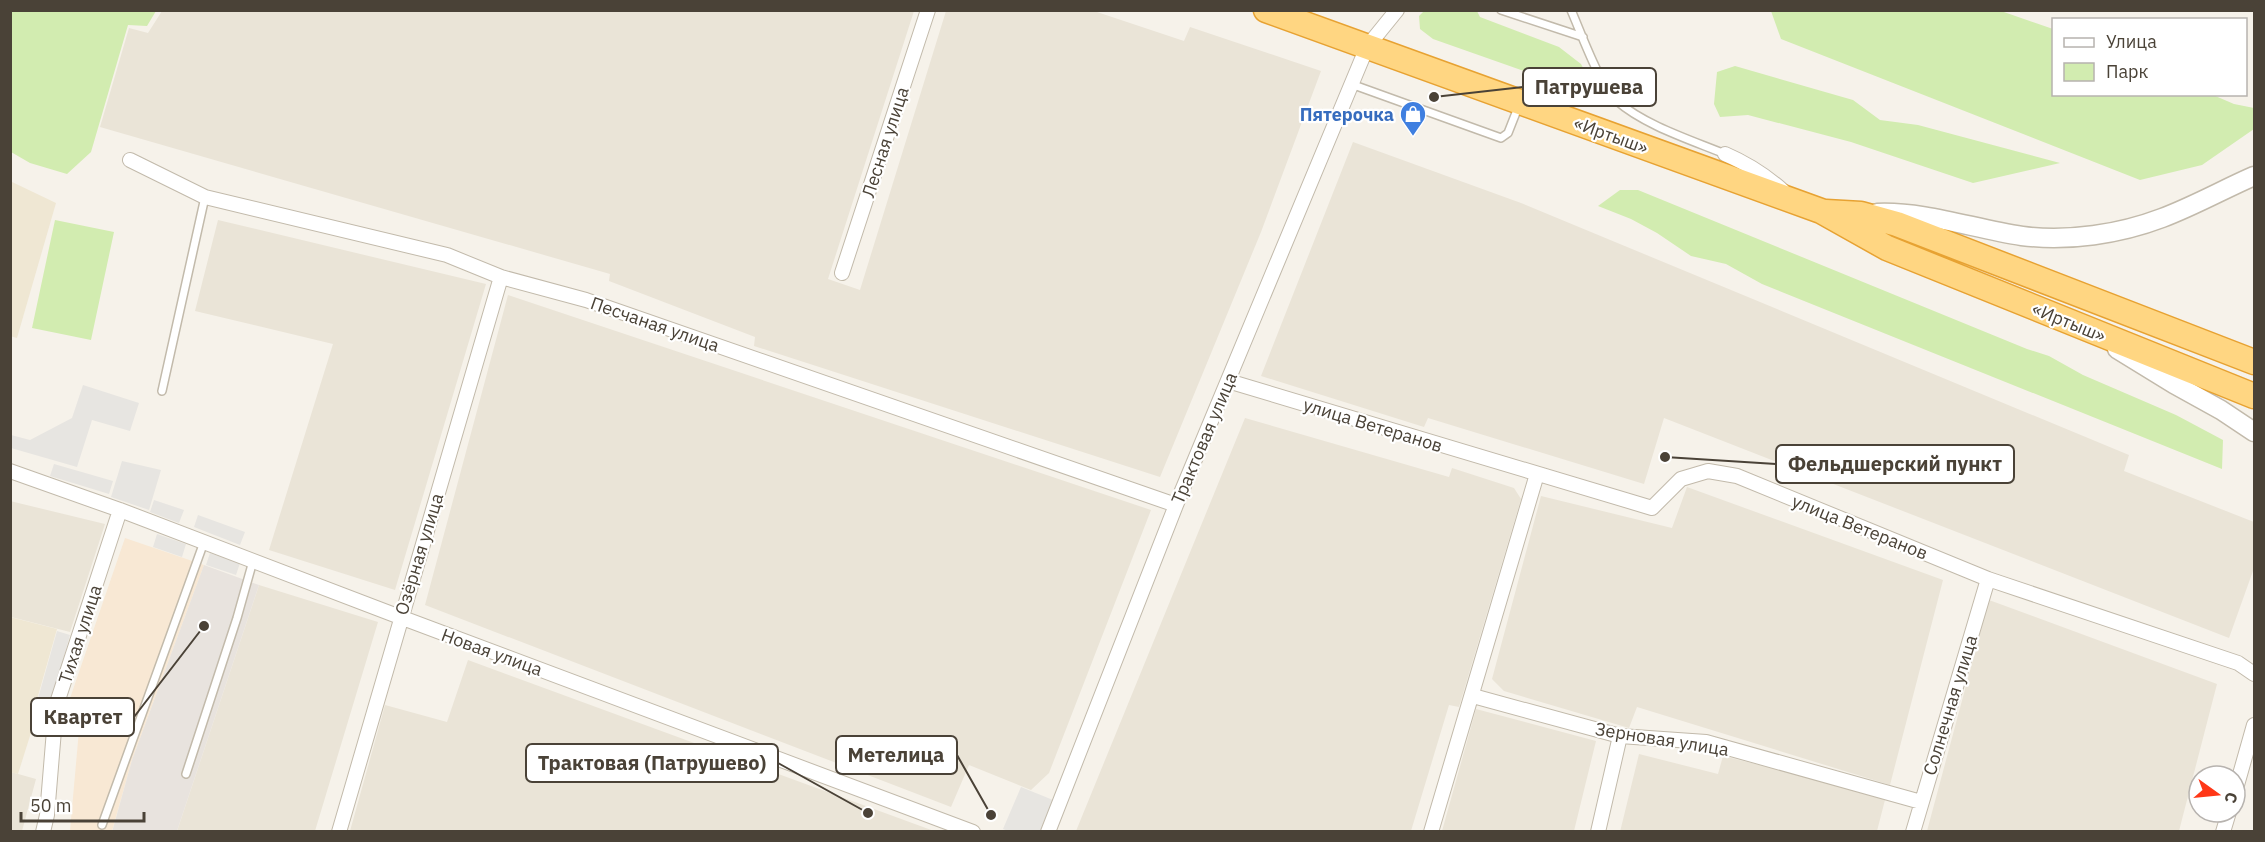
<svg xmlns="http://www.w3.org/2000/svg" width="2265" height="842" font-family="'IBM Plex Sans',sans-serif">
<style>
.residential{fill:#eae4d7}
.commercial{fill:#f8e8d4}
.industrial{fill:#e8e3de}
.education{fill:#efe7d3}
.green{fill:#d2ecb0}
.parking{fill:#e7e5e1}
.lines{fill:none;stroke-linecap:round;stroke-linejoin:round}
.service-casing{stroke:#c2baab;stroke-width:10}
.minor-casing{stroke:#c2baab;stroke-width:16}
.tertiary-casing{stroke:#c2baab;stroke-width:21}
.trunk-casing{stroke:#e7a232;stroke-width:27}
.service{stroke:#fff;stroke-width:7}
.minor{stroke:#fff;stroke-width:14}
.tertiary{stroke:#fff;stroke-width:18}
.trunk{stroke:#ffd682;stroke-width:24}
.labels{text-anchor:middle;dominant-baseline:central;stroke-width:4.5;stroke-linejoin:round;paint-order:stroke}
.shop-label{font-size:18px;font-weight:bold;fill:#366cbe;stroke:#fff;text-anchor:end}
.street-label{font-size:18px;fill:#4a4237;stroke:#fff}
.leader{fill:none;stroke:#4a4237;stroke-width:2}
.callout-dot{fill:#4a4237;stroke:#fff;stroke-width:2}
.callout{fill:#fff;stroke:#4a4237;stroke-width:2}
.callout-label{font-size:20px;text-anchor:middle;font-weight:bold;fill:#4a4237}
</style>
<rect width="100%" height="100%" fill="#f6f2ea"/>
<path class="residential" d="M 162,11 L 914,11 L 828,279 L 860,290 L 946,11 L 1094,11 L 1184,41 L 1190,27 L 1321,71 L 1261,232 L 1160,477 L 754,346 L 755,337 L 609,281 L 610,274 L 100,127 L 129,28 L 148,33 Z
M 1353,142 L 1521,203 L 2129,455 L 2124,471 L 2254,522 L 2254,568 L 2229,638 L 1664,418 L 1644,484 L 1428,418 L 1424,427 L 1261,376 Z
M 218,220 L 486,284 L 395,590 L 269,550 L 333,344 L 195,311 Z
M 508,295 L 1151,510 L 1049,773 L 1031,790 L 969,765 L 951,807 L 425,605 Z
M 1245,418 L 1449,477 L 1452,468 L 1514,488 L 1521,499 L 1459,707 L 1449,705 L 1411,831 L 1076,831 Z
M 1687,487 L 1943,580 L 1890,785 L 1637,707 L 1629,728 L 1504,691 L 1492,679 L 1541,496 L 1672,528 Z
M 10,501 L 105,524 L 70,632 L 11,617 Z
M 259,585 L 378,622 L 315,831 L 177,831 Z
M 1989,600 L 2217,684 L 2179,831 L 1927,831 Z
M 468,660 L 934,831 L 350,831 L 385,705 L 447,722 Z
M 1476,709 L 1596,741 L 1574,831 L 1442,831 Z
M 1639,754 L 1718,774 L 1723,756 L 1886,796 L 1877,831 L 1620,832 Z
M 11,772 L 36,779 L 22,831 L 11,831 Z"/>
<path class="commercial" d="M 125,538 L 204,565 L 132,760 L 112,831 L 70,831 L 79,730 L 67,707 Z"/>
<path class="industrial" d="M 204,565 L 259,585 L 177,831 L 112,832 L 132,760 Z"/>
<path class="education" d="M 10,181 L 56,203 L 17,338 L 10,336 Z
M 10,617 L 57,629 L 36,703 L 40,704 L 18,774 L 10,772 Z"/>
<path class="green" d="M 11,10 L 156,11 L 147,26 L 128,25 L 91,152 L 67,174 L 30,163 L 11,152 Z
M 1424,11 L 1477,11 L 1480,17 L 1559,47 L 1581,64 L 1593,87 L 1583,92 L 1433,39 L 1420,29 L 1419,16 Z
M 1771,11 L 2001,11 L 2053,29 L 2054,94 L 2213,95 L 2234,104 L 2254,108 L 2254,129 L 2202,165 L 2140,180 L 1781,39 Z
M 1735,66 L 1853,100 L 1880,120 L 1918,125 L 2060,163 L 1973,183 L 1851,142 L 1748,115 L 1720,117 L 1714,104 L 1717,72 Z
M 1620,190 L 1638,190 L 2027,349 L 2049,356 L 2083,375 L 2176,415 L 2223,440 L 2222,469 L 1762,284 L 1726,264 L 1691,256 L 1657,233 L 1631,219 L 1598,206 Z
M 55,220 L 114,232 L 91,340 L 32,328 Z"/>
<path class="parking" d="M 83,385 L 139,403 L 130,431 L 92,420 L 77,467 L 11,448 L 11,435 L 30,440 L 72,418 Z
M 122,461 L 161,470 L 149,510 L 111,497 Z
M 54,464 L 113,481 L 109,494 L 50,476 Z
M 154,500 L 184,510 L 179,523 L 150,512 Z
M 198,515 L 245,532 L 240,545 L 194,527 Z
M 157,534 L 186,544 L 182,557 L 153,547 Z
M 210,553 L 240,563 L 236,575 L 206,565 Z
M 57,631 L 70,635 L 50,706 L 37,702 Z
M 1021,787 L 1053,800 L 1040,831 L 1008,831 L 1003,829 Z"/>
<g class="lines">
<g class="service-casing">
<path id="service" d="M 1501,10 L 1583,37
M 1571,10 C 1582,35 1599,84 1617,101 C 1644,125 1691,140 1725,154
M 1351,84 L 1501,138 L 1508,133 L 1519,105
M 162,391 L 205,197
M 186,774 L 237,618 L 253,561
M 102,825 L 204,542"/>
</g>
<g class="minor-casing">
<path id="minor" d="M 1725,154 C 1748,164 1764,174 1783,191
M 130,160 L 205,197 L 447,255 L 501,277 L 586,300 L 1176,505
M 842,273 L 928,10
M 1228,381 L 1652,508 L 1681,479 L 1708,471 L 1737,476 L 1988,579 L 2238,663 L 2254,674
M 10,471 L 120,510 L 400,617 L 973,832
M 1473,696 L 1620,736 L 1706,742 L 1921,802
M 2235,792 L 2254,725
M 43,832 L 47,815 L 56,706 L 120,510
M 339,832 L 501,277
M 1048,832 L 1176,505 L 1367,47 L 1397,10
M 1431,832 L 1537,474
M 1598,832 L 1620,736
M 1913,832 L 1988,579
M 2223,832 L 2229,812"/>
</g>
<g class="tertiary-casing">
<path id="tertiary" d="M 1877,213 C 1926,211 1974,229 2022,236 C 2068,242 2120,234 2162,218 C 2194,206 2224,189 2254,176
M 2117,349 L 2174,384 L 2221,410 L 2254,432"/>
</g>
<g class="trunk-casing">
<path id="trunk" d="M 1266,10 L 1821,211 L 1887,248 L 2254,396
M 1826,212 L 1861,214 L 1897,224 L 2254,362"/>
</g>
<use href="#service" class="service"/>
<use href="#minor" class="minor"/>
<use href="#tertiary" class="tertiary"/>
<use href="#trunk" class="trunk"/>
</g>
<defs>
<g id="shop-pin" transform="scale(1.35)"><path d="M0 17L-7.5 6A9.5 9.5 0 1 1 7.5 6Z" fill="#3f7fe0" stroke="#fff"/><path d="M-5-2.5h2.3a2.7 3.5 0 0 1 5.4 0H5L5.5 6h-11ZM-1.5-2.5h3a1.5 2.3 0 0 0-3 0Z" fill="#fff"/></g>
</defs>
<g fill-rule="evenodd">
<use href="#shop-pin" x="1413" y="114"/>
</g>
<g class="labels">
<g class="shop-label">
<text x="1394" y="114">Пятерочка</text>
</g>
<g class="street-label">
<text transform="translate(1611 135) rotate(20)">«Иртыш»</text>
<text transform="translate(885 142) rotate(-72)">Лесная улица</text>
<text transform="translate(2069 322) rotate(22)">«Иртыш»</text>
<text transform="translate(655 324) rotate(19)">Песчаная улица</text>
<text transform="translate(1373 425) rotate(17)">улица Ветеранов</text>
<text transform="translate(1204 438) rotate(-67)">Трактовая улица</text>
<text transform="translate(1860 527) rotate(22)">улица Ветеранов</text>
<text transform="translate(419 554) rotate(-73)">Озёрная улица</text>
<text transform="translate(80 634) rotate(-72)">Тихая улица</text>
<text transform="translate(492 652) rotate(20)">Новая улица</text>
<text transform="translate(1950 705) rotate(-73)">Солнечная улица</text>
<text transform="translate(1662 739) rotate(9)">Зерновая улица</text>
</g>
</g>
<path class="leader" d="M1434 97L1523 87M1665 457L1776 464M204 626L134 717M991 815L957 755M868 813L778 763"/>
<g class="callout-dot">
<circle cx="1434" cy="97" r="6"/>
<circle cx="1665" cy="457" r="6"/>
<circle cx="204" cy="626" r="6"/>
<circle cx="991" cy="815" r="6"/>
<circle cx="868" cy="813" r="6"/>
</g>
<g class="callout">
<rect x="1523" y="68" width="133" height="38" rx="6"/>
<rect x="1776" y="445" width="238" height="38" rx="6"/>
<rect x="31" y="698" width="103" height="38" rx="6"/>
<rect x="836" y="736" width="121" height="38" rx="6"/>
<rect x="526" y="744" width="252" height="38" rx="6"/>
</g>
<g class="callout-label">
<text x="1589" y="94">Патрушева</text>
<text x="1895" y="471">Фельдшерский пункт</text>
<text x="83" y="724">Квартет</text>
<text x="896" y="762">Метелица</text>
<text x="652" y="770">Трактовая (Патрушево)</text>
</g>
<rect width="2265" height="842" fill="none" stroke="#4a4237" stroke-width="24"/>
<rect x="2052" y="18" width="195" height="78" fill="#ffffff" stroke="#b7b3af" stroke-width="1.5"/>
<rect x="2064" y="38" width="30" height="9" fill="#ffffff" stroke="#b7b3af" stroke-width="1.5"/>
<text x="2106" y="48" font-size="18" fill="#4a4237">Улица</text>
<rect x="2064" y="63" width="30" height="18" fill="#d2ecb0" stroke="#b7b3af" stroke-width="1.5"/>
<text x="2106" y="78" font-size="18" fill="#4a4237">Парк</text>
<g transform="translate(2217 794) rotate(105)"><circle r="28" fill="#ffffff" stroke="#b7b3af" stroke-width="1.5"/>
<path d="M0-4.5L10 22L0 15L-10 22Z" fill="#ff3717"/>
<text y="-9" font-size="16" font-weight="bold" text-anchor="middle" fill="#4a4237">С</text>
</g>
<path d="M21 812v9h123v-9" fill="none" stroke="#4a4237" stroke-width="3"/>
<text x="30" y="812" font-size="18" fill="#4a4237" stroke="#ffffff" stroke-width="4.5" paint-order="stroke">50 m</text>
</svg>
